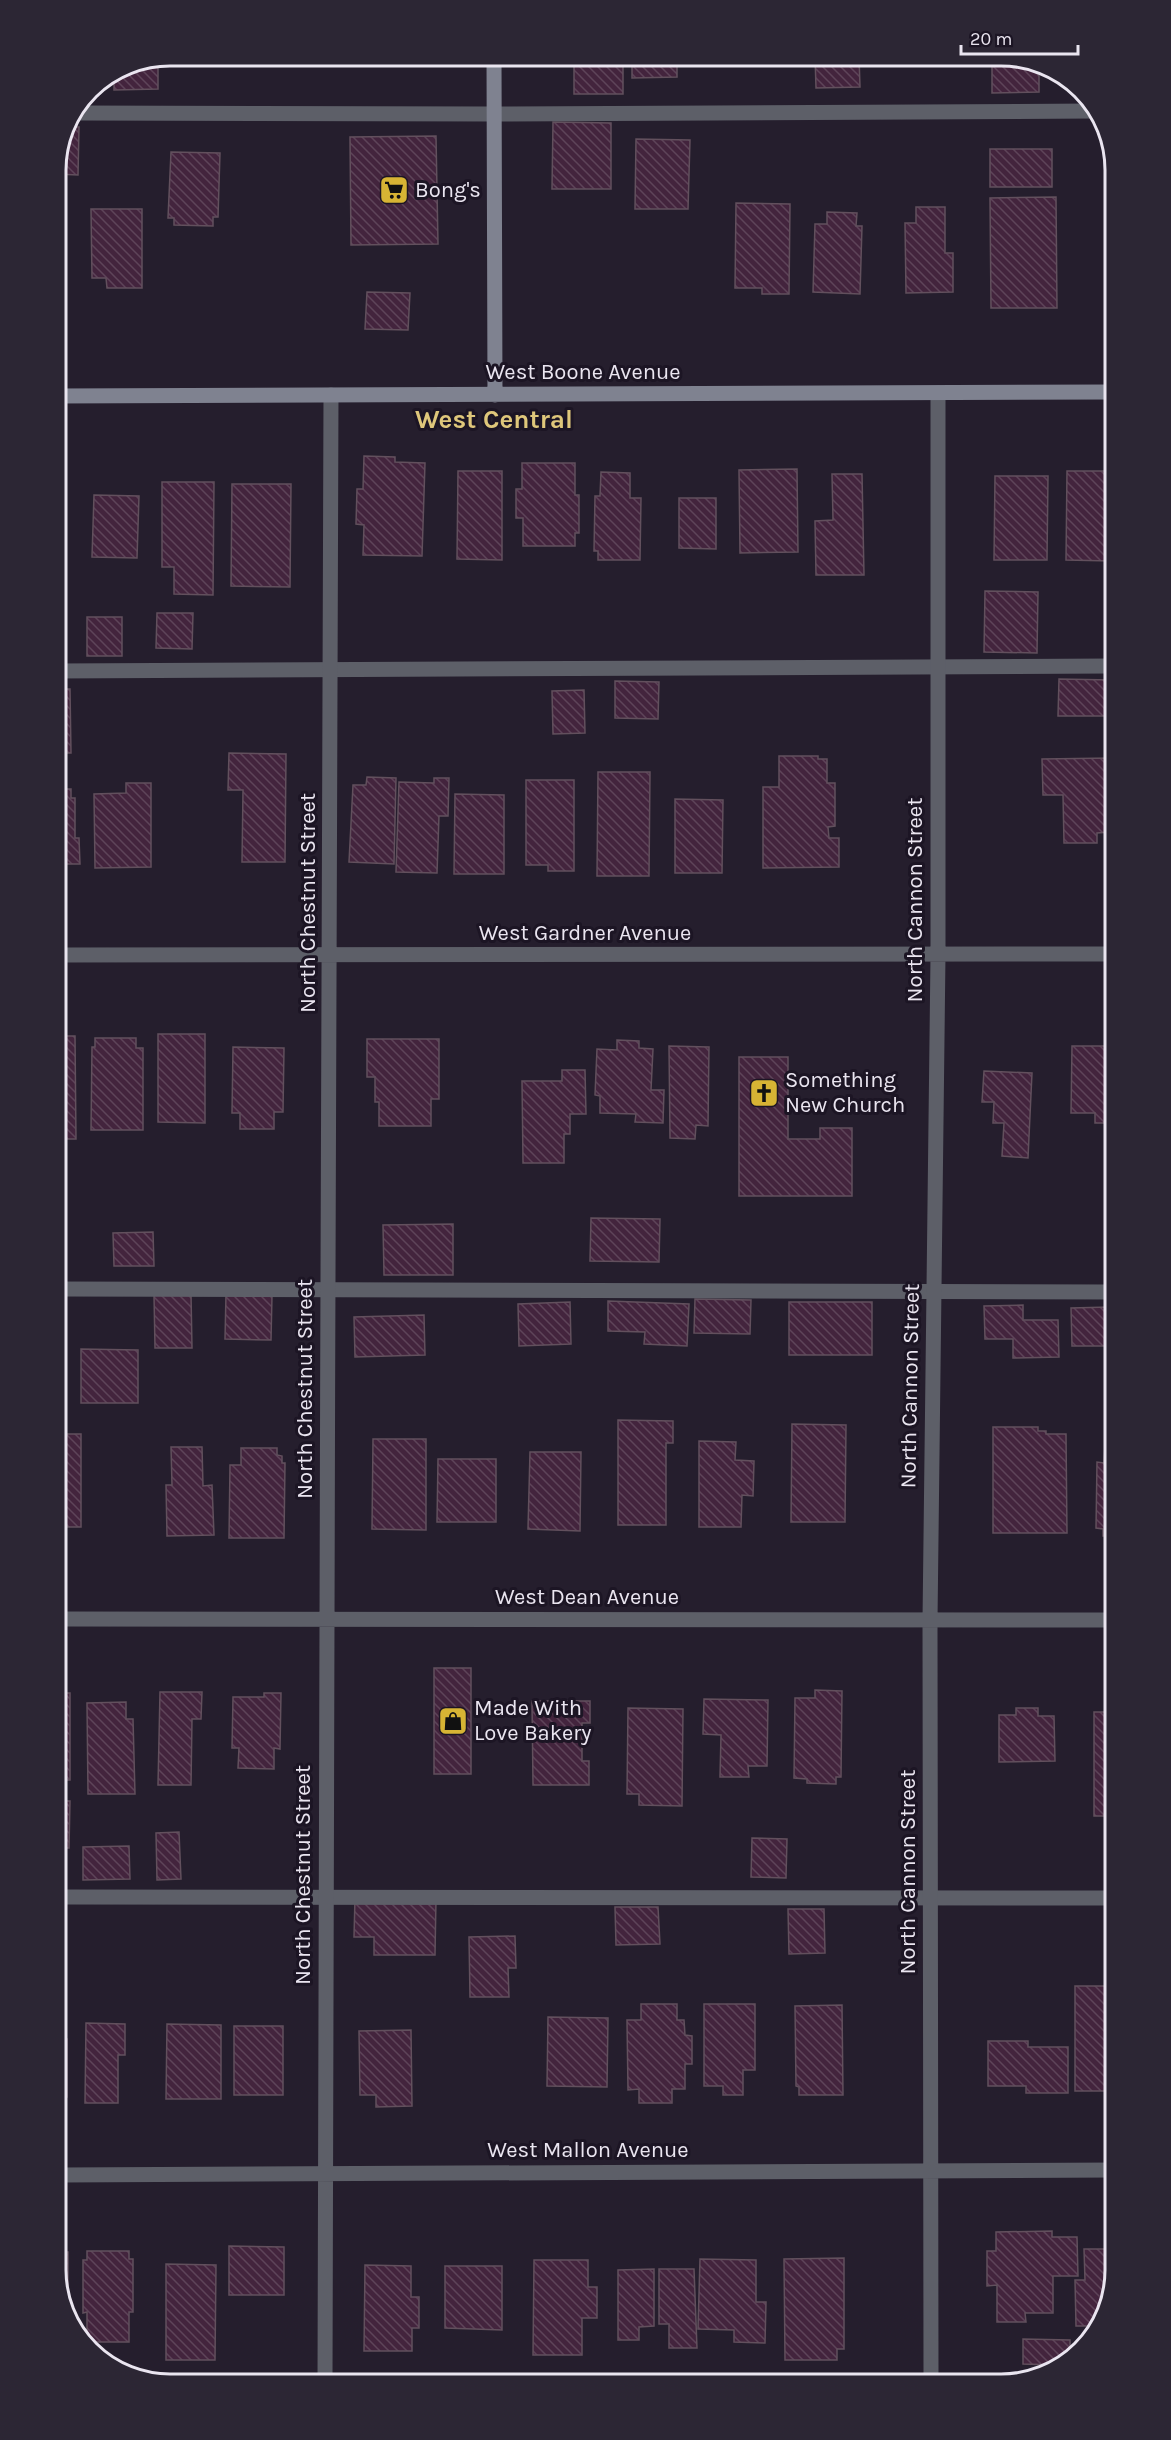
<svg xmlns="http://www.w3.org/2000/svg" width="1171" height="2440" font-family="Karla,sans-serif">
<style>
.building{fill:url(#building-back-hatch);stroke:#62505d;stroke-width:1.5}
.lines{fill:none;stroke-linecap:round;stroke-linejoin:round}
.lane{stroke:#5d5f68;stroke-width:15}
.street{stroke:#5d5f68;stroke-width:15}
.secondary{stroke:#7f8290;stroke-width:15}
.labels{text-anchor:middle;dominant-baseline:central;stroke-width:6;stroke-linejoin:round;paint-order:stroke}
.poi-label{font-size:22px;fill:#eae5f0;stroke:#1c1524;text-anchor:start}
.street-label{font-size:22px;fill:#eae5f0;stroke:#1c1524}
.quarter-label{font-size:26px;font-weight:bold;fill:#dfc77b;stroke:#1c1524}
.rim{fill:none;stroke:#eae5f0;stroke-width:3}
</style>
<defs>
<pattern id="building-back-hatch" width="6" height="6" patternUnits="userSpaceOnUse" patternTransform="scale(1.5)"><rect width="6" height="6" fill="#43243d"/><path d="M-1 5l2 2M0 0l6 6M5-1l2 2" fill="none" stroke="#5e4459"/></pattern>
</defs>
<rect width="100%" height="100%" fill="#251e2d"/>
<path class="building" d="M 594,56 L 623,56 L 623,94 L 574,94 L 574,57 Z
M 632,56 L 677,56 L 677,77 L 632,78 Z
M 815,56 L 859,56 L 860,87 L 816,88 Z
M 992,56 L 1009,56 L 1039,67 L 1039,92 L 992,93 Z
M 158,58 L 158,89 L 114,90 L 114,72 L 126,64 Z
M 553,122 L 611,123 L 611,189 L 552,189 Z
M 72,127 L 79,127 L 78,175 L 56,174 L 56,163 Z
M 436,136 L 438,244 L 351,245 L 350,137 Z
M 636,139 L 690,140 L 688,209 L 635,209 Z
M 990,149 L 1052,149 L 1052,187 L 990,187 Z
M 171,152 L 220,153 L 218,217 L 213,217 L 213,226 L 174,225 L 174,218 L 168,218 Z
M 1056,197 L 1057,308 L 991,308 L 990,198 Z
M 736,203 L 790,204 L 789,294 L 762,294 L 762,288 L 735,288 Z
M 916,207 L 945,207 L 945,253 L 953,253 L 953,292 L 906,293 L 905,223 L 916,223 Z
M 91,209 L 142,209 L 142,288 L 107,288 L 106,278 L 92,278 Z
M 827,212 L 857,213 L 856,226 L 862,226 L 860,294 L 813,292 L 815,224 L 827,224 Z
M 367,292 L 410,293 L 408,330 L 365,329 Z
M 364,456 L 395,457 L 395,462 L 425,463 L 422,556 L 363,555 L 364,525 L 356,524 L 357,489 L 363,489 Z
M 522,463 L 575,463 L 575,495 L 579,495 L 579,533 L 575,533 L 575,546 L 523,546 L 523,518 L 516,518 L 516,489 L 522,489 Z
M 797,469 L 798,552 L 740,553 L 739,470 Z
M 458,471 L 502,471 L 502,560 L 457,559 Z
M 1067,471 L 1110,471 L 1111,561 L 1066,560 Z
M 601,472 L 630,473 L 630,498 L 641,498 L 640,560 L 598,560 L 598,551 L 594,551 L 595,496 L 600,496 Z
M 832,474 L 862,474 L 864,575 L 816,575 L 815,521 L 833,520 Z
M 995,476 L 1048,476 L 1047,560 L 994,560 Z
M 162,482 L 214,482 L 213,595 L 174,594 L 174,567 L 162,567 Z
M 232,484 L 291,484 L 290,587 L 231,586 Z
M 94,495 L 139,496 L 137,558 L 92,557 Z
M 679,498 L 716,498 L 716,549 L 679,548 Z
M 985,591 L 1038,592 L 1037,653 L 984,652 Z
M 157,613 L 193,613 L 192,649 L 156,648 Z
M 87,617 L 122,617 L 122,656 L 87,656 Z
M 1059,679 L 1111,680 L 1111,716 L 1058,716 Z
M 615,681 L 659,682 L 658,719 L 615,718 Z
M 57,689 L 70,689 L 71,753 L 57,753 Z
M 584,690 L 585,733 L 553,734 L 552,691 Z
M 229,753 L 286,754 L 285,862 L 242,862 L 243,790 L 228,790 Z
M 779,756 L 818,756 L 818,759 L 827,759 L 827,783 L 835,783 L 835,826 L 828,827 L 829,838 L 839,838 L 839,867 L 763,868 L 763,787 L 779,787 Z
M 1111,758 L 1111,832 L 1097,833 L 1097,843 L 1064,843 L 1063,795 L 1043,795 L 1042,759 Z
M 598,772 L 650,772 L 649,876 L 597,876 Z
M 367,777 L 396,778 L 394,864 L 349,862 L 353,785 L 366,785 Z
M 434,778 L 449,778 L 448,816 L 439,816 L 437,873 L 396,872 L 399,782 L 434,783 Z
M 526,780 L 574,780 L 574,871 L 548,871 L 548,865 L 526,865 Z
M 126,783 L 151,783 L 151,867 L 95,868 L 94,794 L 126,793 Z
M 57,789 L 71,789 L 71,798 L 75,798 L 75,838 L 79,838 L 80,864 L 58,864 Z
M 455,794 L 504,795 L 504,874 L 454,874 Z
M 675,799 L 723,800 L 722,873 L 675,873 Z
M 158,1034 L 205,1034 L 205,1123 L 158,1122 Z
M 58,1036 L 75,1036 L 76,1139 L 58,1139 Z
M 95,1038 L 136,1038 L 136,1048 L 143,1048 L 143,1130 L 91,1130 L 92,1047 L 95,1047 Z
M 367,1039 L 439,1039 L 439,1099 L 431,1099 L 431,1126 L 379,1126 L 379,1102 L 375,1102 L 375,1077 L 367,1077 Z
M 617,1040 L 639,1041 L 639,1048 L 653,1049 L 651,1090 L 664,1090 L 663,1123 L 635,1122 L 636,1114 L 600,1113 L 600,1096 L 595,1095 L 597,1049 L 617,1050 Z
M 669,1046 L 709,1047 L 708,1126 L 696,1125 L 695,1139 L 670,1138 Z
M 1072,1046 L 1112,1046 L 1112,1123 L 1095,1123 L 1095,1113 L 1071,1113 Z
M 233,1047 L 284,1048 L 283,1112 L 274,1112 L 274,1129 L 240,1129 L 240,1113 L 232,1113 Z
M 739,1057 L 788,1057 L 788,1139 L 820,1139 L 820,1128 L 852,1128 L 852,1196 L 739,1196 Z
M 562,1070 L 585,1070 L 586,1114 L 570,1114 L 570,1134 L 564,1134 L 564,1163 L 523,1163 L 522,1081 L 562,1081 Z
M 984,1071 L 1032,1073 L 1028,1158 L 1002,1156 L 1004,1123 L 993,1123 L 994,1102 L 982,1102 Z
M 591,1218 L 660,1219 L 659,1262 L 590,1261 Z
M 453,1224 L 453,1275 L 384,1275 L 383,1225 Z
M 153,1232 L 154,1266 L 114,1266 L 113,1233 Z
M 191,1294 L 192,1348 L 155,1348 L 154,1295 Z
M 226,1294 L 272,1296 L 271,1340 L 225,1339 Z
M 695,1299 L 751,1300 L 750,1334 L 694,1333 Z
M 608,1301 L 689,1304 L 687,1346 L 644,1344 L 645,1332 L 608,1331 Z
M 570,1302 L 571,1344 L 519,1346 L 518,1304 Z
M 789,1302 L 872,1302 L 872,1355 L 789,1355 Z
M 1023,1305 L 1023,1320 L 1058,1320 L 1059,1357 L 1013,1358 L 1013,1339 L 985,1339 L 984,1306 Z
M 1109,1307 L 1110,1346 L 1072,1346 L 1071,1308 Z
M 424,1315 L 425,1355 L 355,1357 L 354,1317 Z
M 81,1349 L 138,1350 L 138,1403 L 81,1403 Z
M 618,1420 L 673,1421 L 673,1443 L 666,1443 L 666,1525 L 618,1525 Z
M 792,1424 L 846,1425 L 845,1522 L 791,1522 Z
M 993,1427 L 1038,1427 L 1038,1431 L 1046,1431 L 1046,1434 L 1066,1434 L 1067,1533 L 993,1533 Z
M 59,1434 L 81,1434 L 81,1527 L 60,1527 Z
M 373,1439 L 426,1439 L 426,1530 L 372,1529 Z
M 699,1441 L 736,1442 L 735,1460 L 754,1461 L 753,1496 L 742,1495 L 741,1527 L 699,1527 Z
M 1105,1445 L 1113,1445 L 1113,1536 L 1103,1536 L 1103,1529 L 1096,1528 L 1097,1462 L 1104,1463 Z
M 171,1447 L 202,1447 L 203,1486 L 212,1485 L 214,1535 L 167,1536 L 166,1485 L 172,1485 Z
M 241,1448 L 277,1448 L 277,1455 L 282,1456 L 282,1463 L 285,1463 L 284,1538 L 229,1538 L 230,1465 L 241,1465 Z
M 530,1452 L 581,1452 L 580,1531 L 528,1529 Z
M 438,1459 L 496,1459 L 496,1522 L 437,1522 Z
M 434,1668 L 471,1668 L 471,1774 L 434,1774 Z
M 815,1690 L 842,1691 L 841,1777 L 836,1777 L 836,1784 L 807,1783 L 807,1779 L 794,1778 L 795,1698 L 815,1698 Z
M 160,1692 L 202,1692 L 201,1719 L 192,1719 L 191,1785 L 158,1785 Z
M 60,1693 L 70,1693 L 70,1780 L 60,1780 Z
M 264,1693 L 281,1693 L 280,1749 L 274,1748 L 274,1769 L 238,1768 L 239,1748 L 232,1748 L 233,1697 L 264,1697 Z
M 704,1699 L 768,1700 L 767,1766 L 748,1766 L 749,1777 L 720,1777 L 721,1735 L 703,1734 Z
M 532,1701 L 590,1701 L 590,1723 L 582,1723 L 582,1761 L 589,1761 L 589,1785 L 533,1785 Z
M 126,1702 L 126,1719 L 133,1719 L 135,1794 L 88,1794 L 87,1703 Z
M 628,1708 L 683,1709 L 682,1806 L 639,1805 L 639,1794 L 627,1794 Z
M 1016,1708 L 1038,1708 L 1038,1716 L 1054,1716 L 1055,1761 L 999,1762 L 999,1715 L 1016,1715 Z
M 1094,1712 L 1114,1712 L 1114,1816 L 1094,1816 Z
M 60,1801 L 70,1801 L 69,1848 L 60,1848 Z
M 179,1832 L 181,1879 L 157,1880 L 156,1833 Z
M 752,1838 L 787,1839 L 786,1878 L 751,1877 Z
M 129,1846 L 130,1879 L 83,1880 L 83,1847 Z
M 355,1898 L 436,1899 L 435,1955 L 374,1955 L 374,1937 L 354,1937 Z
M 615,1907 L 658,1907 L 660,1944 L 616,1945 Z
M 788,1909 L 824,1909 L 825,1953 L 789,1954 Z
M 515,1936 L 516,1968 L 508,1968 L 509,1997 L 470,1997 L 469,1937 Z
M 1075,1986 L 1115,1986 L 1115,2091 L 1075,2091 Z
M 641,2004 L 677,2004 L 677,2020 L 684,2020 L 685,2035 L 692,2036 L 692,2064 L 685,2064 L 685,2089 L 672,2089 L 672,2103 L 639,2103 L 639,2089 L 628,2090 L 627,2020 L 641,2020 Z
M 704,2004 L 755,2004 L 755,2070 L 743,2070 L 743,2095 L 723,2095 L 723,2086 L 704,2086 Z
M 842,2005 L 843,2095 L 799,2095 L 799,2087 L 796,2086 L 795,2006 Z
M 548,2017 L 608,2018 L 607,2087 L 547,2086 Z
M 86,2023 L 125,2024 L 125,2055 L 118,2055 L 118,2103 L 85,2103 Z
M 167,2024 L 221,2025 L 221,2099 L 166,2099 Z
M 234,2026 L 283,2026 L 283,2095 L 234,2095 Z
M 411,2030 L 412,2106 L 376,2107 L 376,2095 L 360,2095 L 359,2031 Z
M 61,2039 L 67,2039 L 67,2097 L 61,2097 Z
M 988,2041 L 1028,2041 L 1028,2047 L 1068,2047 L 1068,2093 L 1026,2093 L 1026,2086 L 988,2086 Z
M 1052,2231 L 1052,2237 L 1077,2237 L 1078,2276 L 1053,2276 L 1053,2313 L 1025,2313 L 1026,2322 L 997,2322 L 997,2285 L 987,2286 L 987,2251 L 996,2251 L 996,2232 Z
M 229,2246 L 284,2247 L 284,2295 L 229,2295 Z
M 1084,2249 L 1115,2249 L 1115,2270 L 1097,2326 L 1076,2326 L 1075,2280 L 1085,2280 Z
M 87,2251 L 129,2251 L 129,2259 L 133,2259 L 133,2312 L 129,2312 L 129,2342 L 87,2342 L 87,2312 L 83,2313 L 83,2260 L 87,2260 Z
M 62,2252 L 68,2252 L 68,2317 L 62,2307 Z
M 844,2258 L 844,2349 L 837,2349 L 837,2360 L 785,2360 L 784,2259 Z
M 700,2259 L 756,2260 L 756,2302 L 766,2302 L 765,2343 L 734,2342 L 734,2330 L 698,2329 Z
M 534,2260 L 588,2260 L 588,2287 L 597,2287 L 597,2318 L 582,2318 L 582,2355 L 533,2355 Z
M 166,2264 L 216,2265 L 215,2360 L 166,2360 Z
M 365,2265 L 411,2266 L 411,2297 L 419,2297 L 419,2328 L 412,2328 L 412,2351 L 364,2351 Z
M 445,2266 L 502,2266 L 502,2330 L 445,2328 Z
M 654,2269 L 654,2326 L 639,2327 L 639,2340 L 618,2340 L 618,2270 Z
M 659,2269 L 694,2269 L 697,2348 L 669,2348 L 669,2324 L 659,2324 Z
M 1023,2339 L 1070,2340 L 1070,2355 L 1057,2365 L 1023,2364 Z
M 640,2374 L 640,2381 L 610,2381 L 610,2375 Z
M 861,2377 L 861,2380 L 801,2380 L 801,2378 Z"/>
<g class="lines">
<path class="lane" d="M 78,113 L 493,114 L 1094,111
M 57,671 L 1111,666
M 59,1289 L 1113,1292
M 61,1897 L 1114,1898"/>
<path class="street" d="M 58,955 L 1112,954
M 60,1619 L 1114,1620
M 61,2175 L 1115,2170
M 931,2379 L 930,1621 L 938,955 L 938,393
M 325,2383 C 324,1720 331,1058 331,395"/>
<path class="secondary" d="M 494,56 L 495,395
M 56,396 L 1110,392"/>
</g>
<defs>
<g id="supermarket-square" transform="scale(1.5)"><rect x="-9" y="-9" width="18" height="18" rx="4" fill="#d7b434" stroke="#1c1524"/><path d="M-6-5.5h2.5l.6 2H6L4.5 2H-2.5L-4.4-4H-6ZM-1.5 3.2a1.3 1.3 0 1 0 .1 0ZM3 3.2a1.3 1.3 0 1 0 .1 0Z" fill="#111"/></g>
<g id="church-square" transform="scale(1.5)"><rect x="-9" y="-9" width="18" height="18" rx="4" fill="#d7b434" stroke="#1c1524"/><path d="M-1.2-6h2.4v3.5h3.3v2.4h-3.3V6h-2.4V-.1h-3.3v-2.4h3.3Z" fill="#111"/></g>
<g id="shop-square" transform="scale(1.5)"><rect x="-9" y="-9" width="18" height="18" rx="4" fill="#d7b434" stroke="#1c1524"/><path d="M-5-2.5h2.3a2.7 3.5 0 0 1 5.4 0H5L5.5 6h-11ZM-1.5-2.5h3a1.5 2.3 0 0 0-3 0Z" fill="#111"/></g>
</defs>
<g fill-rule="evenodd">
<use href="#supermarket-square" x="394" y="190"/>
<use href="#church-square" x="764" y="1093"/>
<use href="#shop-square" x="453" y="1721"/>
</g>
<g class="labels">
<g class="poi-label">
<text x="415" y="190">Bong's</text>
<text x="785" y="1080">Something<tspan x="785" dy="25">New Church</tspan></text>
<text x="474" y="1708">Made With<tspan x="474" dy="25">Love Bakery</tspan></text>
</g>
<g class="street-label">
<text x="583" y="372">West Boone Avenue</text>
<text transform="translate(915 900) rotate(-90)">North Cannon Street</text>
<text transform="translate(308 903) rotate(-90)">North Chestnut Street</text>
<text x="585" y="933">West Gardner Avenue</text>
<text transform="translate(910 1386) rotate(-89)">North Cannon Street</text>
<text transform="translate(305 1389) rotate(-90)">North Chestnut Street</text>
<text x="587" y="1597">West Dean Avenue</text>
<text transform="translate(908 1872) rotate(-90)">North Cannon Street</text>
<text transform="translate(303 1875) rotate(-90)">North Chestnut Street</text>
<text x="588" y="2150">West Mallon Avenue</text>
</g>
<g class="quarter-label">
<text x="494" y="419">West Central</text>
</g>
</g>
<path d="M0 0H1171V2440H0ZM170 66H1001A104 104 0 0 1 1105 170V2270A104 104 0 0 1 1001 2374H170A104 104 0 0 1 66 2270V170A104 104 0 0 1 170 66Z" fill="#2c2634" fill-rule="evenodd"/>
<path class="rim" d="M170 66H1001A104 104 0 0 1 1105 170V2270A104 104 0 0 1 1001 2374H170A104 104 0 0 1 66 2270V170A104 104 0 0 1 170 66Z"/>
<path d="M961 45v9h117v-9" fill="none" stroke="#eae5f0" stroke-width="3"/>
<text x="970" y="45" font-size="18" fill="#eae5f0" stroke="#1c1524" stroke-width="4.5" paint-order="stroke">20 m</text>
</svg>
